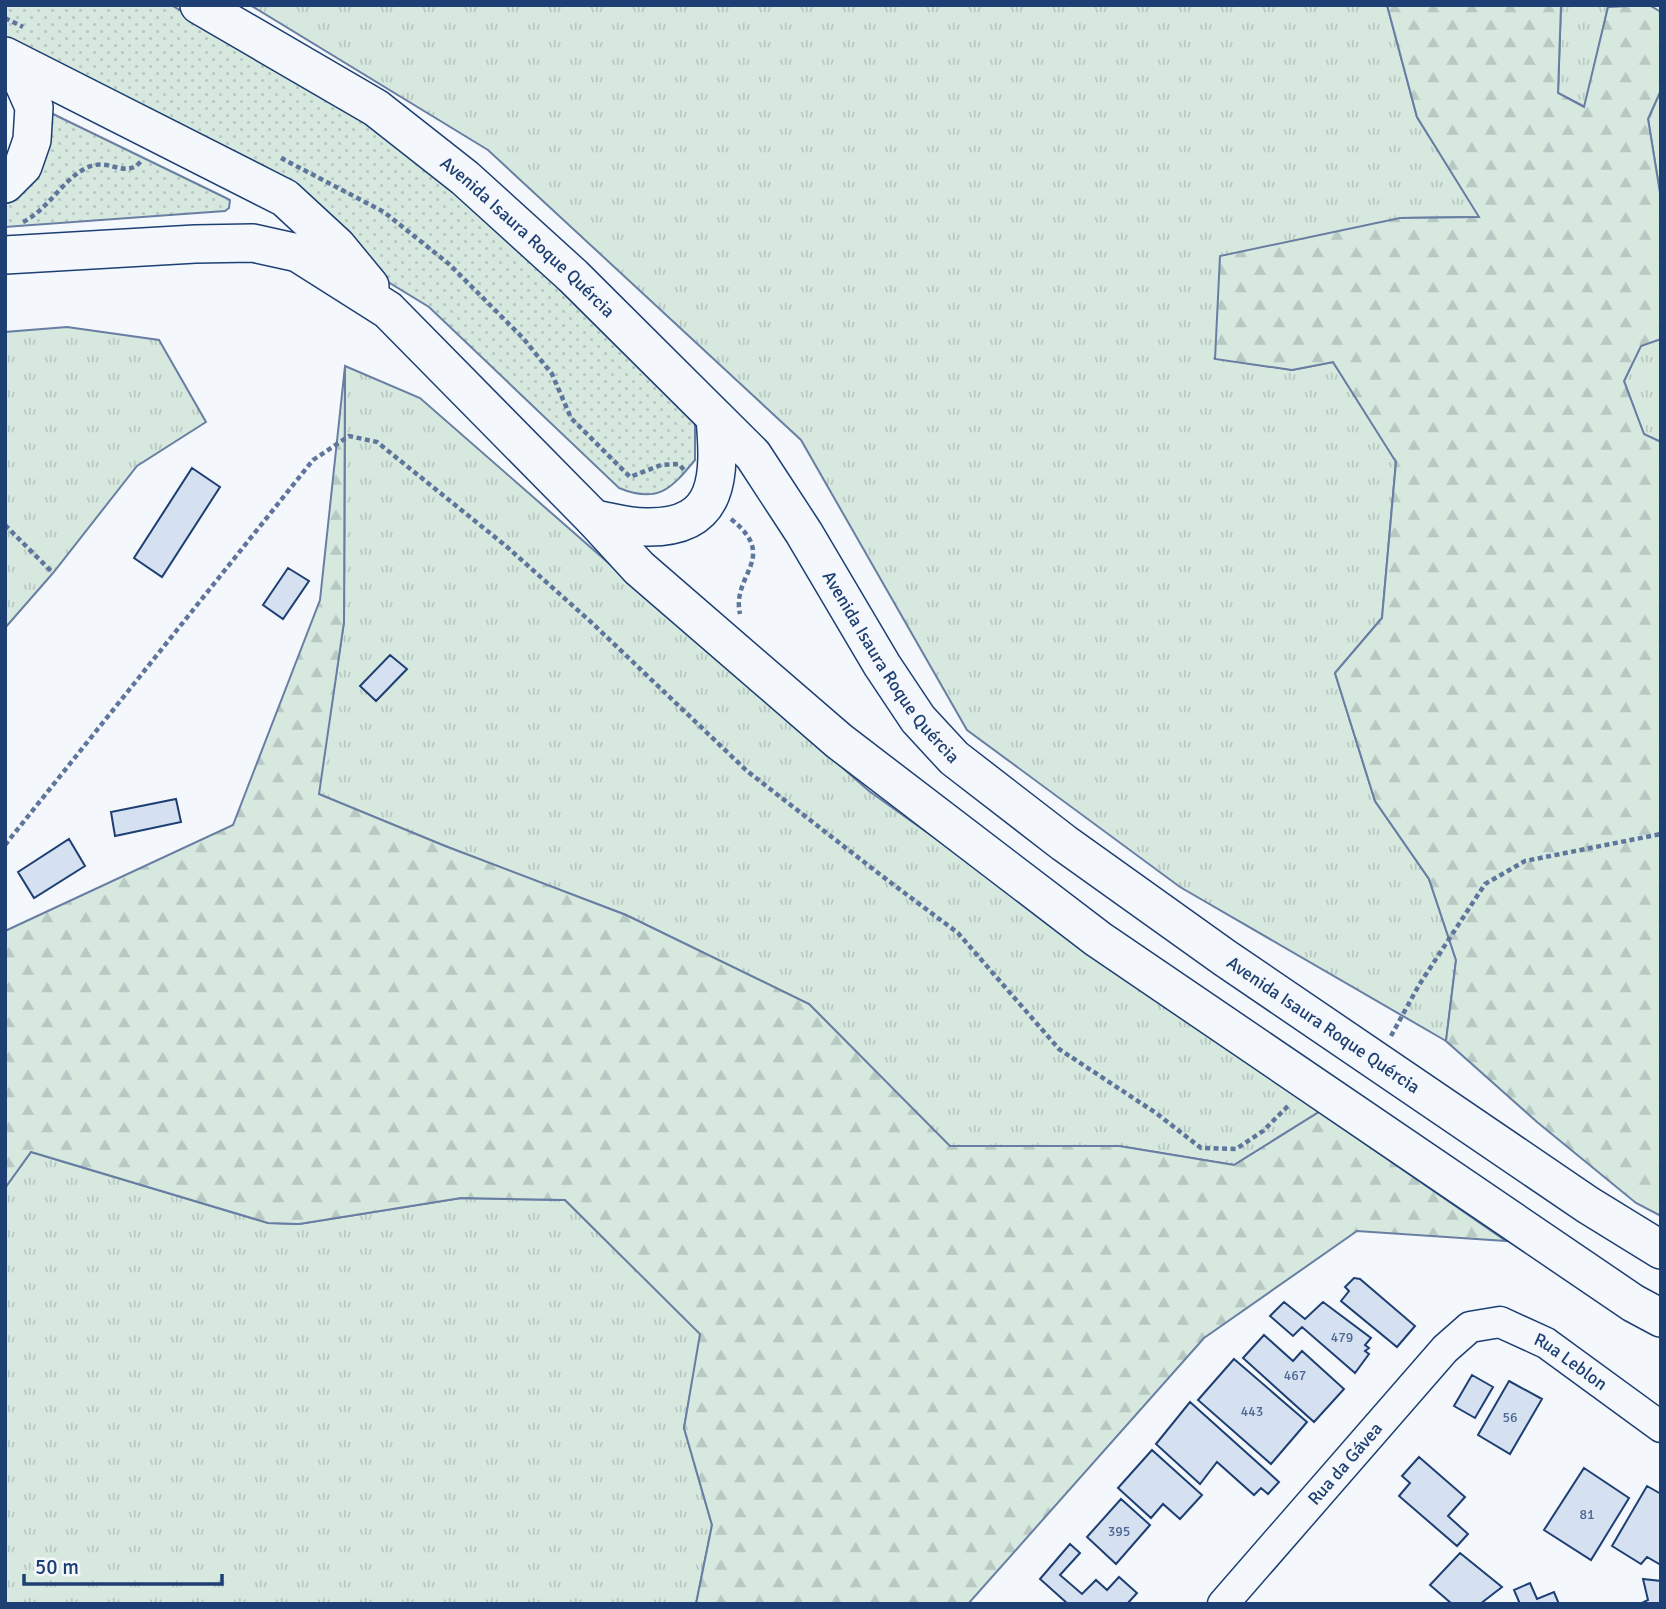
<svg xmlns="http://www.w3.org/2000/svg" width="1666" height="1609" font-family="Signika,sans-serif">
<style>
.grass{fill:url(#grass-tufts);stroke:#687fa3;stroke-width:2}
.forest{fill:url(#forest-firs);stroke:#687fa3;stroke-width:2}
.park{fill:url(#park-dots);stroke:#687fa3;stroke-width:2}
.building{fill:#d5e0f0;stroke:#1d3f73;stroke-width:2}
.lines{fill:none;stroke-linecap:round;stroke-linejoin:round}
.minor-casing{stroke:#1d3f73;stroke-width:33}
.major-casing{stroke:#1d3f73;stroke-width:40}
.path{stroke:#5e769c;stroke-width:4.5;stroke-dasharray:5 3.5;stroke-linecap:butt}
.minor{stroke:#f4f7fb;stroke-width:30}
.major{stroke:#f4f7fb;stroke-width:37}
.labels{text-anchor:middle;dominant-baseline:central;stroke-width:5;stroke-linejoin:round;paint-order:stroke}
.number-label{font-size:14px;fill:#4b6792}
.street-label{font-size:18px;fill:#1d3f73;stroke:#f4f7fb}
</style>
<defs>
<pattern id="grass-tufts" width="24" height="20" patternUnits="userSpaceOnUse" patternTransform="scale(1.75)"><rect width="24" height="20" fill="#d7e8df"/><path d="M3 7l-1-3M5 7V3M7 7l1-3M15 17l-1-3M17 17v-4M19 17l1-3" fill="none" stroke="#b8c8c3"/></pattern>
<pattern id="forest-firs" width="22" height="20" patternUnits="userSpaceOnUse" patternTransform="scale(1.75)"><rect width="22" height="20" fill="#d7e8df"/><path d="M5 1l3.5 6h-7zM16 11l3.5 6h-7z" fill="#b8c8c3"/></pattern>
<pattern id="park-dots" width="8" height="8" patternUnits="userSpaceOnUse" patternTransform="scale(1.75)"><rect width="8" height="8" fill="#d7e8df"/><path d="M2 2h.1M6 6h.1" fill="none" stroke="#b8c8c3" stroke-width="1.8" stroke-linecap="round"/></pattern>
</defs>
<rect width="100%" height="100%" fill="#f4f7fb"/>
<path class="grass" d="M 250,5 L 1387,5 L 1417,117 L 1480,217 L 1400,218 L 1215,358 L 1292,370 L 1333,362 L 1396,461 L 1382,618 L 1335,673 L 1375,801 L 1429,879 L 1456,960 L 1446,1041 L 1180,887 L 967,730 L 801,440 L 488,150 Z
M 1561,5 L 1615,5 L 1608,7 L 1585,107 L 1558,93 Z
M 1661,90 L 1661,199 L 1648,119 Z
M 67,327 L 159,340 L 206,422 L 137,466 L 53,573 L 5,628 L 5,332 Z
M 1661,339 L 1661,442 L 1644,435 L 1624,381 L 1641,345 Z
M 345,366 L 420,398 L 869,791 L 1319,1112 L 1234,1165 L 1119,1146 L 950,1147 L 809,1004 L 626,915 L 445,846 L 318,794 L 344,622 Z
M 31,1152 L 268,1223 L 299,1224 L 461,1198 L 565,1200 L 701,1334 L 684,1428 L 712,1525 L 696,1604 L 5,1604 L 5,1188 Z"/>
<path class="forest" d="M 1387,5 L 1561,5 L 1558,93 L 1584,107 L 1608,7 L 1649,5 L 1661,12 L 1661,90 L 1648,119 L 1661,199 L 1661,339 L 1641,346 L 1624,381 L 1644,434 L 1661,442 L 1661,1216 L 1636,1203 L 1537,1122 L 1446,1041 L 1456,960 L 1429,879 L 1375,801 L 1335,673 L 1382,618 L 1396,462 L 1333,362 L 1292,370 L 1215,359 L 1220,256 L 1400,218 L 1479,217 L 1417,117 Z
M 345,366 L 344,622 L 319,794 L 445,846 L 626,915 L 809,1004 L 950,1146 L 1119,1146 L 1234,1165 L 1319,1112 L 1506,1241 L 1357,1231 L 1204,1338 L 968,1604 L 696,1604 L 712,1525 L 684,1428 L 700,1334 L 565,1200 L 461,1198 L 299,1224 L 268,1223 L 31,1152 L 5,1188 L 5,931 L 233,825 L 320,600 Z"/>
<path class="park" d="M 5,5 L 171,5 L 366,117 L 426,157 L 689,406 L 695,425 L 695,460 C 671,489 658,504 619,488 L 429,307 L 5,48 Z
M 53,114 L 224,197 L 230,200 L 229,208 L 225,211 L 5,227 L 5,193 L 49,117 Z"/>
<path class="building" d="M 192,468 L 220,487 L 162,577 L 134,558 Z
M 288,568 L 309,581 L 283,619 L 263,605 Z
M 390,655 L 407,669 L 376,701 L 360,686 Z
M 176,799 L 181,822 L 115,836 L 111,812 Z
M 69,839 L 85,866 L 34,898 L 18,872 Z
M 1354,1278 L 1360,1279 L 1415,1326 L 1397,1347 L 1341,1301 L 1349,1291 L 1345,1287 Z
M 1284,1302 L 1305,1319 L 1323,1302 L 1371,1338 L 1365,1345 L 1369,1348 L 1365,1351 L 1369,1354 L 1355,1373 L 1302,1327 L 1293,1336 L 1270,1316 Z
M 1264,1335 L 1293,1361 L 1302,1351 L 1344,1389 L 1314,1422 L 1243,1358 Z
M 1234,1359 L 1307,1422 L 1271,1464 L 1198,1400 Z
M 1472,1375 L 1493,1387 L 1475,1418 L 1454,1406 Z
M 1509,1381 L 1542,1399 L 1510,1454 L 1478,1435 Z
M 1190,1402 L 1279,1482 L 1268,1494 L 1261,1488 L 1254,1495 L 1217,1462 L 1200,1484 L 1156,1444 Z
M 1152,1450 L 1202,1495 L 1180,1519 L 1163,1504 L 1151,1518 L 1118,1488 Z
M 1419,1457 L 1465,1497 L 1448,1516 L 1468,1534 L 1457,1546 L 1399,1496 L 1410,1483 L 1402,1476 Z
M 1584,1468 L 1629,1498 L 1591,1560 L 1544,1530 Z
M 1647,1486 L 1661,1494 L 1661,1565 L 1647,1557 L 1641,1564 L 1612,1546 Z
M 1121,1499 L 1150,1525 L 1116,1564 L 1087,1537 Z
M 1070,1544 L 1080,1553 L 1060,1575 L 1082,1594 L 1096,1580 L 1107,1590 L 1119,1577 L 1137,1593 L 1127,1604 L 1068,1604 L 1040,1579 Z
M 1460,1553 L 1502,1587 L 1480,1604 L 1452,1604 L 1430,1585 Z
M 1643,1579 L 1661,1581 L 1661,1604 L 1640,1604 L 1648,1600 Z
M 1530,1583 L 1537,1599 L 1554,1592 L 1559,1604 L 1520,1604 L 1514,1590 Z"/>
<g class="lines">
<g class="minor-casing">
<g id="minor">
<path id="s1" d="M 1223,1604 L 1445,1349 L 1470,1327 L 1500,1322 L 1546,1343 L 1661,1427"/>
</g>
</g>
<g class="major-casing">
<g id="major">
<path id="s2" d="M 199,5 L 376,108 L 465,178 L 573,276 L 753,455 L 804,533 L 882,665 L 918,719 L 954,758 L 1064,843 L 1225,958 L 1588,1205 L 1661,1250"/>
<path d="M 5,56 L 285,198 L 337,246 L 370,286"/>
<path d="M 5,61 L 23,82 L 34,107 L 32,140 L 23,166 L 5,184"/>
<path d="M 5,255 L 195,244 L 253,243 L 298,253 L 388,310 L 594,519 L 639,568 L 839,741 L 1098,939 L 1633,1303 L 1661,1318"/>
<path d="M 594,519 C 612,522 631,528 649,527 C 721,527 720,475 715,418"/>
</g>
</g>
<path class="path" d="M 5,18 L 23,27
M 281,158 L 384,212 L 449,264 L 523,338 L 552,374 L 571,418 L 630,477 L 661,465 L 679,464 L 684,470
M 23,222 C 49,209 61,181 86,168 C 109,156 126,181 142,160
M 731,519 C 780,558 731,574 740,614
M 5,525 L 53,573
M 5,845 L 313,460 L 349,436 L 377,442 L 506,546 L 591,622 L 747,771 L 882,876 L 958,933 L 1059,1049 L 1156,1113 L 1201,1148 L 1236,1149 L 1263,1131 L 1288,1106
M 1391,1036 L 1419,985 L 1485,884 L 1525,861 L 1661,834"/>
<use href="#minor" class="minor"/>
<use href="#major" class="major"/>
</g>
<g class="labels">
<g class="number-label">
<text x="1342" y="1337">479</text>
<text x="1295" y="1375">467</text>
<text x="1252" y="1411">443</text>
<text x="1510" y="1417">56</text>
<text x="1587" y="1514">81</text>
<text x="1119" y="1531">395</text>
</g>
<g class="street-label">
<text stroke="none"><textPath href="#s2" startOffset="404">Avenida Isaura Roque Quércia</textPath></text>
<text stroke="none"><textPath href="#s2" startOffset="971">Avenida Isaura Roque Quércia</textPath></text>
<text stroke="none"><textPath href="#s2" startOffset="1538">Avenida Isaura Roque Quércia</textPath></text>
<text stroke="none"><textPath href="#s1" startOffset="483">Rua Leblon</textPath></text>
<text stroke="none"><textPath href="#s1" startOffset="186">Rua da Gávea</textPath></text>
</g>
</g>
<rect width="1666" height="1609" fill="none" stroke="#1d3f73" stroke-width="14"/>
<path d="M24 1574v10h198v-10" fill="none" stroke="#1d3f73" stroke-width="3.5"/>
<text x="35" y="1574" font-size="21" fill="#1d3f73" stroke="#f4f7fb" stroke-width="5" paint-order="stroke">50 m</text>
</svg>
